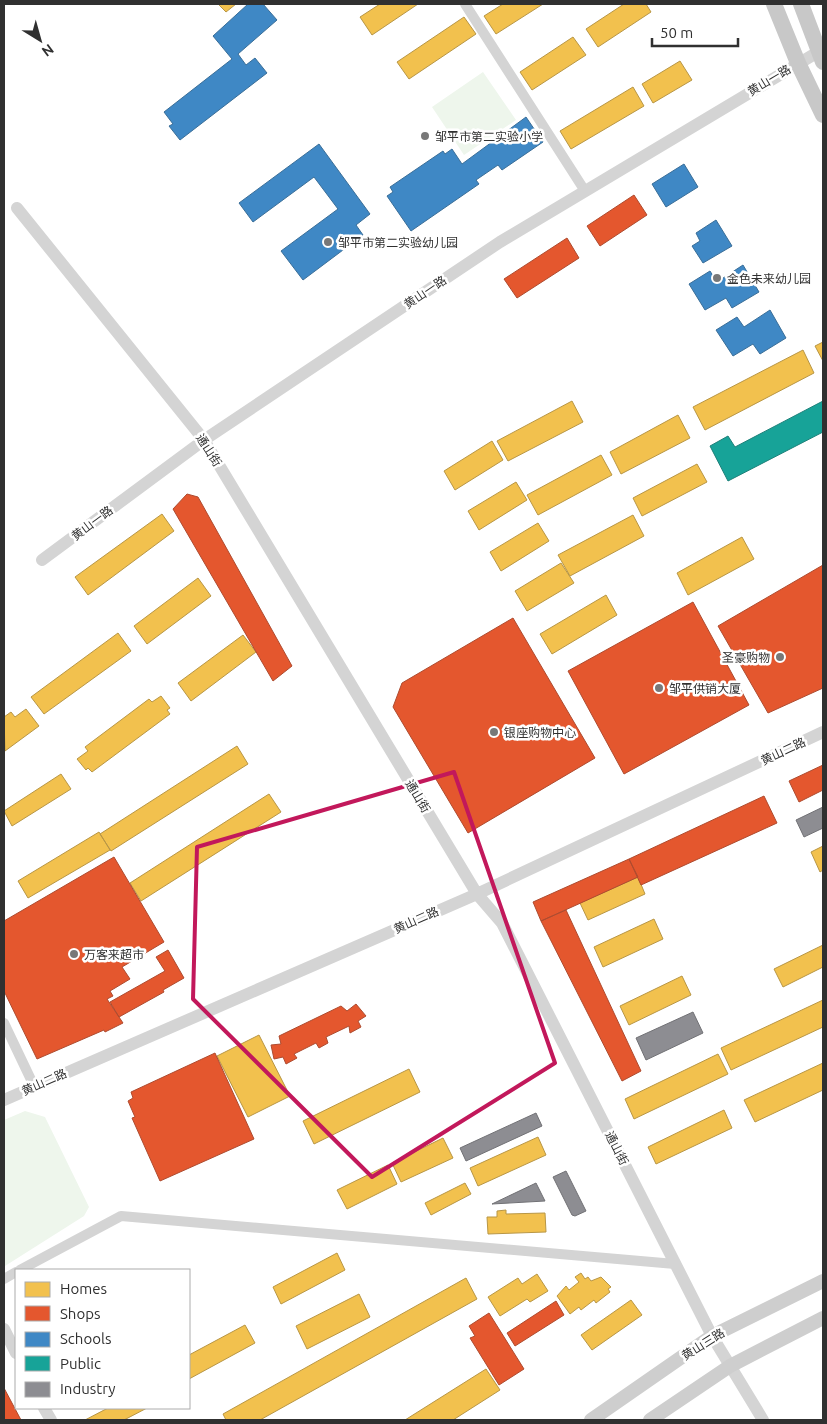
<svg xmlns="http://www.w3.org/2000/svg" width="827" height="1424" font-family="Ubuntu,'Noto Sans SC',sans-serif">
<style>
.green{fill:#eef6ec}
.homes{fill:#f2c14e;stroke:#b89645}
.shops{fill:#e4572e;stroke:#ae4b2f}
.schools{fill:#3f88c5;stroke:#3a6e98}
.public{fill:#17a398;stroke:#1e8079}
.industry{fill:#8d8d92;stroke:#717175}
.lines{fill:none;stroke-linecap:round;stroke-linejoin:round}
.minor{stroke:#d4d4d4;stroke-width:10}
.tertiary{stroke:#d4d4d4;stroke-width:12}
.secondary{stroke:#cecece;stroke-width:14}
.primary{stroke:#c8c8c8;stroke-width:16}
.marked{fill:none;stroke:#c2185b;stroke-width:4;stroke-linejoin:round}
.poi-dot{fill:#787878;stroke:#fff;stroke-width:2}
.labels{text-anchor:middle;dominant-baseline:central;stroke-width:5;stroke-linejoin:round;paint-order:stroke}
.street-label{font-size:12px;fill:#303030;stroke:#fff}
.poi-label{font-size:12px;fill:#303030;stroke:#fff;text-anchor:start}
</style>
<rect width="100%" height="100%" fill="#fff"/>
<path class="green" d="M 483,72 L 516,120 L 464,155 L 432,107 Z
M 25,1111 L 45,1117 L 89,1207 L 84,1216 L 5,1266 L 4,1120 Z"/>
<path class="homes" d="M 218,4 L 236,4 L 226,12 Z
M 380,4 L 418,4 L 372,35 L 360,17 Z
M 503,4 L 543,4 L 496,34 L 484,16 Z
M 624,4 L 646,4 L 651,12 L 598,47 L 586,29 Z
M 464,17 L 476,34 L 409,79 L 397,62 Z
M 573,37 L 586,55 L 532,90 L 520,72 Z
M 680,61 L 692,80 L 653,103 L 642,84 Z
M 633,87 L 644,106 L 571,149 L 560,131 Z
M 823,342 L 823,361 L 815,346 Z
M 803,350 L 814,373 L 705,430 L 693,407 Z
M 572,401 L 583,422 L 508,461 L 497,441 Z
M 678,415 L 690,438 L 621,474 L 610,452 Z
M 492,441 L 503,460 L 455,490 L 444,471 Z
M 601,455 L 612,475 L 538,515 L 527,495 Z
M 697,464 L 707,482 L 642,516 L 633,498 Z
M 516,482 L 527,500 L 479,530 L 468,511 Z
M 162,514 L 174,531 L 88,595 L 75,577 Z
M 633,515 L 644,536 L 570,576 L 558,555 Z
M 538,523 L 549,541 L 501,571 L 490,552 Z
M 742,537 L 754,559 L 688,595 L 677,573 Z
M 561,563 L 574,583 L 527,611 L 515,591 Z
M 198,578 L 211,596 L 147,644 L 134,626 Z
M 606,595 L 617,615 L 552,654 L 540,634 Z
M 118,633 L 131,651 L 44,714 L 31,697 Z
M 243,635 L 256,652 L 191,701 L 178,683 Z
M 161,696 L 170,708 L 167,710 L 170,714 L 92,772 L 88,768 L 86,770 L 77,759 L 88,751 L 85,747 L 149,699 L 152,702 Z
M 26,709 L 39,726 L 5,751 L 4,717 L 11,712 L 15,717 Z
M 237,746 L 248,764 L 111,851 L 100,834 Z
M 61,774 L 71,789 L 12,826 L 4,811 Z
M 269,794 L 281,812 L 141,901 L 130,883 Z
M 99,832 L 110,850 L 28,898 L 18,881 Z
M 823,846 L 823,870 L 820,872 L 811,852 Z
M 638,877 L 645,894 L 588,920 L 580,903 Z
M 654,919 L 663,939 L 603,967 L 594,947 Z
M 823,945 L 823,967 L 783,987 L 774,969 Z
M 682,976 L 691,995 L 629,1025 L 620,1006 Z
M 823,1000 L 823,1027 L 731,1070 L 721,1048 Z
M 259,1035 L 290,1096 L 248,1117 L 217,1056 Z
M 718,1054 L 728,1074 L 634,1119 L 625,1099 Z
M 823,1063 L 823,1090 L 755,1122 L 744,1100 Z
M 409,1069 L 420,1092 L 314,1144 L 303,1121 Z
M 724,1110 L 732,1128 L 656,1164 L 648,1147 Z
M 538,1137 L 546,1155 L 478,1186 L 470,1168 Z
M 443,1138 L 453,1158 L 401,1182 L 392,1163 Z
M 388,1165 L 397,1184 L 347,1209 L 337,1190 Z
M 465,1183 L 471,1194 L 431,1215 L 425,1203 Z
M 506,1210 L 506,1214 L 545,1213 L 546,1232 L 488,1234 L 487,1217 L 497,1217 L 497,1211 Z
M 337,1253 L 345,1270 L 281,1304 L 273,1287 Z
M 581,1273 L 585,1279 L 588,1277 L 591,1281 L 601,1277 L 611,1287 L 608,1289 L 610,1292 L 596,1303 L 594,1300 L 581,1310 L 579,1307 L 570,1314 L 557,1296 L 566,1286 L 569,1290 L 579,1282 L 575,1277 Z
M 537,1274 L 548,1291 L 530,1302 L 527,1299 L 500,1316 L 488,1297 L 518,1278 L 522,1284 Z
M 466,1278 L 477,1299 L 260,1420 L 226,1420 L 223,1414 Z
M 359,1294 L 370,1317 L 307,1349 L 296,1326 Z
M 631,1300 L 642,1315 L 592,1350 L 581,1335 Z
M 245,1325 L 255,1343 L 189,1379 L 189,1355 Z
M 486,1369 L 500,1390 L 453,1420 L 405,1420 Z
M 108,1408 L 147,1408 L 124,1420 L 85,1420 Z"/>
<path class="shops" d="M 634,195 L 647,215 L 600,246 L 587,226 Z
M 567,238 L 579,258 L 517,298 L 504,279 Z
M 187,494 L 198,497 L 292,666 L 273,681 L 173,509 Z
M 823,565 L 823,688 L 768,713 L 718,626 Z
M 693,602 L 749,705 L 624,774 L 568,671 Z
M 513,618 L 595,758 L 468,833 L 393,707 L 402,683 Z
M 823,765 L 823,790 L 799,802 L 789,781 Z
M 764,796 L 777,823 L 641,885 L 629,859 Z
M 114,857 L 164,942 L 122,967 L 130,979 L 110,991 L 113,996 L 107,999 L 123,1023 L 105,1032 L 104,1030 L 37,1059 L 4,991 L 4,921 Z
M 629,859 L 638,877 L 541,921 L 533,902 Z
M 566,910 L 641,1071 L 622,1081 L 541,921 Z
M 168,950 L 184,978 L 163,990 L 164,992 L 119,1017 L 110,1002 L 165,971 L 156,957 Z
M 356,1004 L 366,1016 L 358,1021 L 361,1027 L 350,1033 L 349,1026 L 326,1037 L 328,1043 L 319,1048 L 316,1043 L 294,1054 L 297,1058 L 286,1064 L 283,1057 L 274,1059 L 271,1045 L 281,1044 L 279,1036 L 341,1006 L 347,1011 Z
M 215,1053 L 254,1139 L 160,1181 L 132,1118 L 135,1117 L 128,1101 L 133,1098 L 131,1092 Z
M 556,1301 L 564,1315 L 515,1346 L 507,1333 Z
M 489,1313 L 524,1369 L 499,1385 L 470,1338 L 475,1336 L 469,1326 Z
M 4,1388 L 21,1420 L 4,1420 Z"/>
<path class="schools" d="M 248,4 L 263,4 L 277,20 L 238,54 L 246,65 L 255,58 L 267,73 L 180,140 L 169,126 L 173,124 L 164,112 L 232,59 L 213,36 Z
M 526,117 L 543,142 L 502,170 L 498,165 L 476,180 L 479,184 L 411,231 L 387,196 L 393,192 L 390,187 L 443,151 L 445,154 L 452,149 L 462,164 Z
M 319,144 L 370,214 L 356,225 L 363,235 L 303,280 L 281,251 L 338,209 L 314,177 L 253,222 L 239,203 Z
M 684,164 L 698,187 L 666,207 L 652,184 Z
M 716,220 L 732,246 L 703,263 L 692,246 L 700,241 L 696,233 Z
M 743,265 L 759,292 L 732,308 L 726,298 L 705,310 L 689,284 L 710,271 L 717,282 Z
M 770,310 L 786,338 L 760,354 L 753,344 L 733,356 L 716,330 L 737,317 L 744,327 Z"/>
<path class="public" d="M 823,401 L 823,432 L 728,481 L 710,446 L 728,436 L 735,447 Z"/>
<path class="industry" d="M 823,807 L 823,828 L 804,837 L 796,820 Z
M 693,1012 L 703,1033 L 646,1060 L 636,1038 Z
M 536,1113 L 542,1126 L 466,1161 L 460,1148 Z
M 566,1171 L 586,1211 L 575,1216 L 572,1215 L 553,1177 Z
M 536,1183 L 545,1201 L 492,1204 Z"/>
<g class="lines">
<path class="minor" d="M 465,4 L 585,191
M 4,1023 L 34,1086
M 20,1270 L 121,1216 L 675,1264
M 4,1279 L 16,1272"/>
<path class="tertiary" d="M 17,208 L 204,440 L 477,894 L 502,923 L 712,1336 L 763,1420
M 42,560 L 204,440 L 500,242 L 823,49
M 4,1100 L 477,894 L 823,732
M 4,1329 L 16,1353
M 44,1408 L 51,1420"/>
<path class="secondary" d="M 591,1420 L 712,1336 L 823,1281
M 650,1420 L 730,1366 L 823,1318"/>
<path class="primary" d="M 774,4 L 798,63 L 823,115
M 801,4 L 823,62"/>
</g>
<path class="marked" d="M 454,772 L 555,1063 L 372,1177 L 193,999 L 197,847 Z"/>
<g class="poi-dot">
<circle cx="425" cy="136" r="5"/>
<circle cx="328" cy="242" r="5"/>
<circle cx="717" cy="278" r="5"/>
<circle cx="780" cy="657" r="5"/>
<circle cx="659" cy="688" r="5"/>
<circle cx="494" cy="732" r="5"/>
<circle cx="74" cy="954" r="5"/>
</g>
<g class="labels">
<g class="street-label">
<text transform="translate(769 80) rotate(-31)">黄山一路</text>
<text transform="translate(425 292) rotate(-34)">黄山一路</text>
<text transform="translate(209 450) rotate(57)">通山街</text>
<text transform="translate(92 523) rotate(-37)">黄山一路</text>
<text transform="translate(783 751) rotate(-25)">黄山二路</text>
<text transform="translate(418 796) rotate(59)">通山街</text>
<text transform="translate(416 920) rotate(-24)">黄山二路</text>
<text transform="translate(44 1082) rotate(-24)">黄山二路</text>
<text transform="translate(617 1148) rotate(63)">通山街</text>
<text transform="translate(703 1344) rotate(-32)">黄山三路</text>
</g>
<g class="poi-label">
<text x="435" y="136">邹平市第二实验小学</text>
<text x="338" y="242">邹平市第二实验幼儿园</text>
<text x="727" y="278">金色未来幼儿园</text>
<text x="770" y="657" text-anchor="end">圣豪购物</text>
<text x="669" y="688">邹平供销大厦</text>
<text x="504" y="732">银座购物中心</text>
<text x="84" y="954">万客来超市</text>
</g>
</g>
<rect width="827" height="1424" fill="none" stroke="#303030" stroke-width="10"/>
<rect x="15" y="1269" width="175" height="140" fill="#ffffff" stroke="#acacac"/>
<rect x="25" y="1282" width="25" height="15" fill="#f2c14e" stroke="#acacac"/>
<text x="60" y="1294" font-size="15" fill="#303030">Homes</text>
<rect x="25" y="1306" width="25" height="15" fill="#e4572e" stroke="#acacac"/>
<text x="60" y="1319" font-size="15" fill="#303030">Shops</text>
<rect x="25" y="1332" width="25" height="15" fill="#3f88c5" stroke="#acacac"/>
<text x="60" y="1344" font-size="15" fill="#303030">Schools</text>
<rect x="25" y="1356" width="25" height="15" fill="#17a398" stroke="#acacac"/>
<text x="60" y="1369" font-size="15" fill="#303030">Public</text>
<rect x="25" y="1382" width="25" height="15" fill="#8d8d92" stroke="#acacac"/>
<text x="60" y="1394" font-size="15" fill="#303030">Industry</text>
<g transform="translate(40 40) rotate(143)" stroke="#ffffff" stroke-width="4" paint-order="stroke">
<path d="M0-4L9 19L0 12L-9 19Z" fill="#303030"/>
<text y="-8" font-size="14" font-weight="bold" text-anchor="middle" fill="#303030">N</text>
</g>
<path d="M652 38v8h86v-8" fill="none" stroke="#303030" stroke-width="2.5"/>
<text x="660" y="38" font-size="15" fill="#303030" stroke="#ffffff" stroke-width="4" paint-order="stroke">50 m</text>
</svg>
